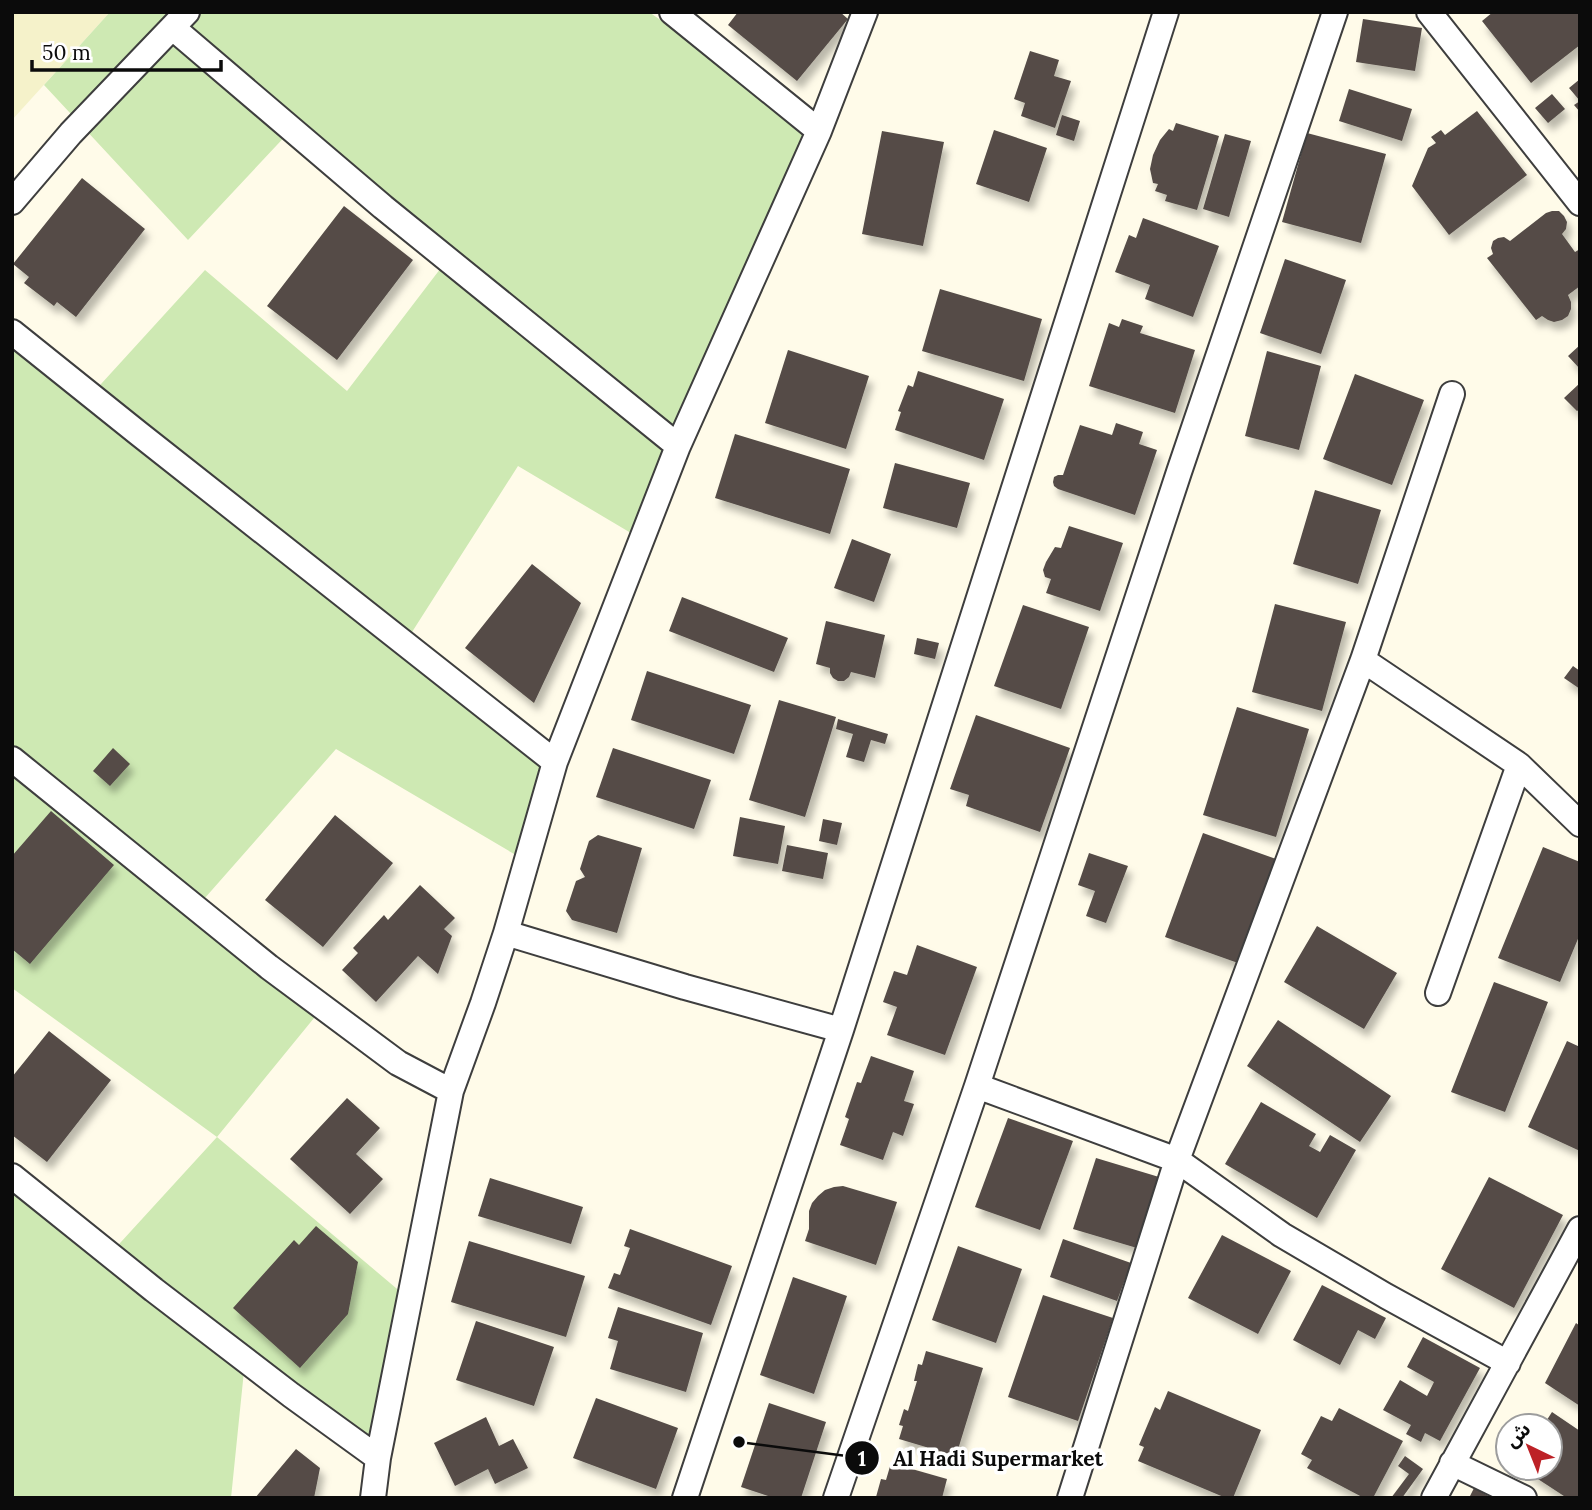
<svg xmlns="http://www.w3.org/2000/svg" width="1592" height="1510" font-family="Lora,'Noto Sans Arabic',serif">
<style>
.farmland{fill:#f5f2ca}
.green{fill:#cee9b3}
.building{fill:#544c47;filter:url(#shadow)}
.lines{fill:none;stroke-linecap:round;stroke-linejoin:round}
.street-casing{stroke:#3e3e3e;stroke-width:28}
.street{stroke:#fff;stroke-width:24}
.leader{fill:none;stroke:#0b0b0b;stroke-width:2.5}
.callout-dot{fill:#0b0b0b;stroke:#fff;stroke-width:2.5}
.mark-label{font-size:21px;text-anchor:middle;font-weight:bold;fill:#fff}
.callout-label{font-size:21px;text-anchor:middle;font-weight:bold;fill:#0b0b0b;stroke:#fff;stroke-width:7;stroke-linejoin:round;paint-order:stroke}
</style>
<defs>
<filter id="shadow"><feDropShadow dx="4.5" dy="8" stdDeviation="3.5" flood-color="#0004"/></filter>
</defs>
<rect width="100%" height="100%" fill="#fffbe9"/>
<path class="farmland" d="M 12,12 L 110,12 L 12,120 Z"/>
<path class="green" d="M 110,12 L 649,12 L 819,131 L 641,539 L 518,466 L 405,643 L 555,762 L 526,861 L 336,749 L 197,907 L 323,1007 L 217,1137 L 409,1299 L 378,1458 L 245,1361 L 231,1498 L 12,1498 L 12,1189 L 110,1254 L 217,1137 L 12,988 L 12,316 L 91,395 L 205,270 L 347,391 L 447,260 L 291,130 L 188,240 L 44,85 Z"/>
<path class="building" d="M 738,12 L 840,12 L 848,19 L 797,81 L 728,25 Z
M 1493,12 L 1580,12 L 1580,45 L 1531,83 L 1482,21 Z
M 1363,19 L 1422,28 L 1415,71 L 1356,62 Z
M 1030,51 L 1059,60 L 1054,76 L 1071,81 L 1055,128 L 1021,116 L 1025,103 L 1014,99 Z
M 1580,79 L 1580,112 L 1574,105 L 1580,101 L 1569,88 Z
M 1349,89 L 1412,109 L 1402,141 L 1339,121 Z
M 1552,94 L 1565,109 L 1548,123 L 1535,108 Z
M 1477,111 L 1527,175 L 1449,235 L 1412,186 L 1428,148 L 1436,143 L 1431,137 L 1441,130 L 1445,135 Z
M 1062,115 L 1080,121 L 1074,141 L 1056,135 Z
M 1176,123 L 1219,136 L 1197,210 L 1165,201 L 1167,195 L 1155,191 L 1158,184 L 1153,183 L 1150,169 L 1153,155 L 1160,140 L 1169,129 L 1173,131 Z
M 994,130 L 1047,148 L 1029,202 L 976,184 Z
M 882,131 L 944,142 L 923,246 L 862,234 Z
M 1307,133 L 1386,154 L 1361,243 L 1282,222 Z
M 1225,134 L 1251,141 L 1229,217 L 1203,209 Z
M 82,178 L 145,229 L 76,317 L 57,302 L 54,306 L 24,283 L 29,277 L 13,264 Z
M 344,206 L 413,260 L 337,360 L 267,306 Z
M 1552,211 L 1559,211 L 1564,216 L 1567,222 L 1566,229 L 1562,234 L 1575,252 L 1580,249 L 1580,286 L 1568,295 L 1571,302 L 1571,309 L 1568,316 L 1562,320 L 1554,322 L 1548,320 L 1542,316 L 1536,320 L 1487,258 L 1493,254 L 1491,248 L 1493,241 L 1498,238 L 1504,237 L 1510,241 L 1546,213 Z
M 1143,218 L 1219,246 L 1193,317 L 1145,299 L 1150,285 L 1115,272 L 1129,235 L 1136,238 Z
M 1285,259 L 1346,280 L 1321,354 L 1260,333 Z
M 940,289 L 1042,319 L 1024,381 L 922,351 Z
M 1122,319 L 1143,326 L 1140,333 L 1195,350 L 1175,413 L 1089,386 L 1109,323 L 1119,327 Z
M 1580,345 L 1580,369 L 1568,356 Z
M 788,350 L 869,376 L 846,449 L 765,423 Z
M 1267,351 L 1321,366 L 1299,450 L 1245,436 Z
M 918,371 L 1004,399 L 984,460 L 895,430 L 901,412 L 898,411 L 908,385 L 913,387 Z
M 1355,374 L 1424,400 L 1392,485 L 1323,459 Z
M 1580,383 L 1580,409 L 1577,411 L 1564,398 Z
M 1116,423 L 1143,432 L 1139,444 L 1157,450 L 1135,515 L 1058,489 L 1054,486 L 1053,482 L 1054,477 L 1058,475 L 1063,475 L 1080,425 L 1112,435 Z
M 735,434 L 850,469 L 830,534 L 715,498 Z
M 895,463 L 970,483 L 957,528 L 883,508 Z
M 1315,490 L 1381,510 L 1358,584 L 1293,564 Z
M 1069,526 L 1123,543 L 1100,611 L 1046,593 L 1051,579 L 1045,577 L 1043,570 L 1046,562 L 1055,547 L 1061,548 Z
M 852,539 L 891,554 L 874,602 L 834,588 Z
M 532,564 L 581,603 L 534,703 L 465,648 Z
M 682,597 L 788,638 L 774,672 L 669,631 Z
M 1275,604 L 1346,622 L 1322,711 L 1252,692 Z
M 1023,605 L 1089,627 L 1061,709 L 994,686 Z
M 826,621 L 885,635 L 875,678 L 851,672 L 849,677 L 844,681 L 838,681 L 833,678 L 830,673 L 830,668 L 816,664 Z
M 917,638 L 939,643 L 935,659 L 914,654 Z
M 1573,666 L 1580,671 L 1580,689 L 1564,678 Z
M 647,671 L 751,705 L 734,754 L 631,720 Z
M 779,700 L 836,717 L 805,817 L 749,800 Z
M 1237,707 L 1309,729 L 1276,837 L 1203,815 Z
M 976,715 L 1070,748 L 1040,832 L 966,806 L 969,795 L 950,789 Z
M 838,719 L 888,734 L 885,744 L 871,740 L 864,762 L 846,757 L 853,734 L 836,729 Z
M 113,748 L 130,764 L 110,786 L 93,771 Z
M 613,748 L 711,780 L 694,829 L 596,797 Z
M 51,811 L 114,865 L 30,964 L 12,949 L 12,856 Z
M 335,815 L 393,863 L 323,947 L 265,900 Z
M 740,817 L 785,826 L 778,864 L 733,856 Z
M 823,819 L 842,823 L 837,845 L 819,841 Z
M 1203,833 L 1276,859 L 1238,963 L 1165,937 Z
M 598,835 L 642,848 L 617,933 L 572,920 L 566,911 L 576,881 L 585,877 L 580,869 L 589,841 Z
M 787,845 L 828,853 L 823,879 L 782,871 Z
M 1543,847 L 1580,862 L 1580,934 L 1560,982 L 1498,958 Z
M 1089,853 L 1128,866 L 1106,923 L 1086,916 L 1095,891 L 1078,885 Z
M 420,885 L 455,918 L 444,929 L 452,936 L 438,974 L 418,956 L 376,1002 L 342,970 L 358,953 L 353,948 L 384,915 L 388,920 Z
M 1317,926 L 1397,973 L 1364,1029 L 1284,982 Z
M 917,945 L 977,967 L 945,1055 L 887,1035 L 897,1007 L 883,1002 L 894,971 L 907,975 Z
M 1494,982 L 1548,1002 L 1505,1112 L 1451,1092 Z
M 1278,1020 L 1391,1096 L 1360,1142 L 1247,1066 Z
M 49,1031 L 111,1080 L 47,1162 L 12,1135 L 12,1077 Z
M 1567,1041 L 1580,1047 L 1580,1151 L 1528,1127 Z
M 871,1056 L 914,1071 L 904,1101 L 914,1104 L 903,1136 L 893,1132 L 883,1160 L 840,1145 L 849,1119 L 845,1117 L 857,1082 L 861,1083 Z
M 347,1098 L 380,1128 L 356,1154 L 383,1179 L 350,1214 L 290,1159 Z
M 1261,1102 L 1316,1134 L 1309,1146 L 1320,1152 L 1330,1135 L 1356,1150 L 1317,1218 L 1225,1164 Z
M 1008,1118 L 1073,1141 L 1040,1230 L 975,1207 Z
M 1096,1158 L 1159,1177 L 1137,1248 L 1073,1229 Z
M 1489,1177 L 1563,1215 L 1514,1308 L 1441,1269 Z
M 490,1178 L 583,1207 L 571,1244 L 478,1216 Z
M 843,1186 L 897,1202 L 876,1265 L 805,1241 L 809,1229 L 809,1211 L 812,1203 L 818,1196 L 825,1190 L 834,1187 Z
M 316,1226 L 358,1262 L 348,1314 L 300,1368 L 233,1308 L 294,1240 L 299,1245 Z
M 630,1229 L 732,1266 L 711,1325 L 608,1288 L 614,1273 L 620,1275 L 630,1248 L 624,1246 Z
M 1222,1235 L 1291,1271 L 1258,1334 L 1188,1298 Z
M 1063,1239 L 1131,1263 L 1117,1301 L 1050,1277 Z
M 469,1241 L 585,1276 L 566,1337 L 451,1302 Z
M 958,1246 L 1022,1269 L 996,1343 L 932,1320 Z
M 793,1277 L 847,1296 L 814,1394 L 760,1375 Z
M 1322,1285 L 1386,1318 L 1375,1339 L 1358,1330 L 1340,1365 L 1293,1340 Z
M 1043,1295 L 1113,1318 L 1078,1421 L 1008,1397 Z
M 618,1307 L 703,1333 L 686,1392 L 610,1369 L 618,1341 L 608,1338 Z
M 476,1321 L 554,1347 L 534,1406 L 456,1380 Z
M 1576,1323 L 1580,1326 L 1580,1406 L 1545,1383 Z
M 1423,1337 L 1480,1368 L 1440,1441 L 1425,1433 L 1421,1442 L 1406,1434 L 1411,1425 L 1383,1410 L 1400,1380 L 1427,1396 L 1434,1382 L 1407,1367 Z
M 926,1351 L 983,1368 L 956,1456 L 899,1439 L 903,1426 L 899,1425 L 904,1409 L 908,1411 L 917,1381 L 914,1381 L 918,1364 L 922,1365 Z
M 1168,1391 L 1261,1430 L 1233,1498 L 1226,1498 L 1138,1461 L 1144,1447 L 1139,1445 L 1155,1407 L 1160,1410 Z
M 596,1398 L 678,1428 L 656,1489 L 573,1458 Z
M 769,1403 L 826,1422 L 801,1498 L 774,1498 L 741,1487 Z
M 1339,1408 L 1403,1441 L 1373,1498 L 1364,1498 L 1307,1468 L 1312,1460 L 1301,1454 L 1321,1416 L 1332,1421 Z
M 1552,1412 L 1580,1431 L 1580,1498 L 1567,1498 L 1521,1468 L 1550,1468 L 1550,1426 L 1543,1426 Z
M 486,1417 L 499,1446 L 513,1439 L 528,1468 L 495,1484 L 488,1469 L 455,1486 L 434,1443 Z
M 296,1449 L 320,1468 L 314,1498 L 255,1498 Z
M 1405,1456 L 1423,1469 L 1402,1498 L 1391,1498 L 1409,1474 L 1398,1466 Z
M 891,1463 L 947,1479 L 942,1498 L 876,1497 L 881,1479 L 886,1480 Z
M 1474,1488 L 1492,1498 L 1469,1498 Z"/>
<g class="lines">
<g class="street-casing">
<path id="street" d="M 672,12 L 819,131
M 1429,12 L 1580,203
M 173,28 L 383,207 L 678,446
M 12,202 L 71,133 L 187,12
M 12,332 L 138,433 L 555,762
M 1363,660 L 1519,765 L 1580,824
M 12,759 L 269,967 L 398,1063 L 451,1091
M 506,933 L 685,987 L 841,1030
M 1438,993 L 1519,765
M 977,1086 L 1177,1160 L 1282,1235 L 1386,1296 L 1508,1363
M 12,1176 L 154,1290 L 291,1395 L 378,1458
M 1452,1463 L 1524,1498
M 373,1498 L 378,1458 L 451,1091 L 483,1003 L 506,933 L 555,762 L 678,446 L 819,131 L 865,12
M 685,1498 L 841,1030 L 1166,12
M 836,1498 L 977,1086 L 1179,472 L 1335,12
M 1070,1498 L 1177,1160 L 1363,660 L 1452,394
M 1434,1498 L 1580,1229"/>
</g>
<use href="#street" class="street"/>
</g>
<path class="leader" d="M739 1442L862 1458"/>
<g class="callout-dot">
<circle cx="739" cy="1442" r="7"/>
<circle cx="862" cy="1458" r="18"/>
</g>
<g class="mark-label">
<text x="862" y="1466">1</text>
</g>
<g class="callout-label">
<text x="998" y="1466">Al Hadi Supermarket</text>
</g>
<rect width="1592" height="1510" fill="none" stroke="#0b0b0b" stroke-width="28"/>
<g transform="translate(1529 1447) rotate(317)"><circle r="33" fill="#ffffff" stroke="#9d9d9d" stroke-width="2"/>
<path d="M0-5L12 26L0 18L-12 26Z" fill="#bd2126"/>
<text y="-10" font-size="19" font-weight="bold" text-anchor="middle" fill="#0b0b0b">ش</text>
</g>
<path d="M32 60v10h189v-10" fill="none" stroke="#0b0b0b" stroke-width="3.5"/>
<text x="42" y="60" font-size="21" fill="#0b0b0b" stroke="#ffffff" stroke-width="5" paint-order="stroke">50 m</text>
</svg>
